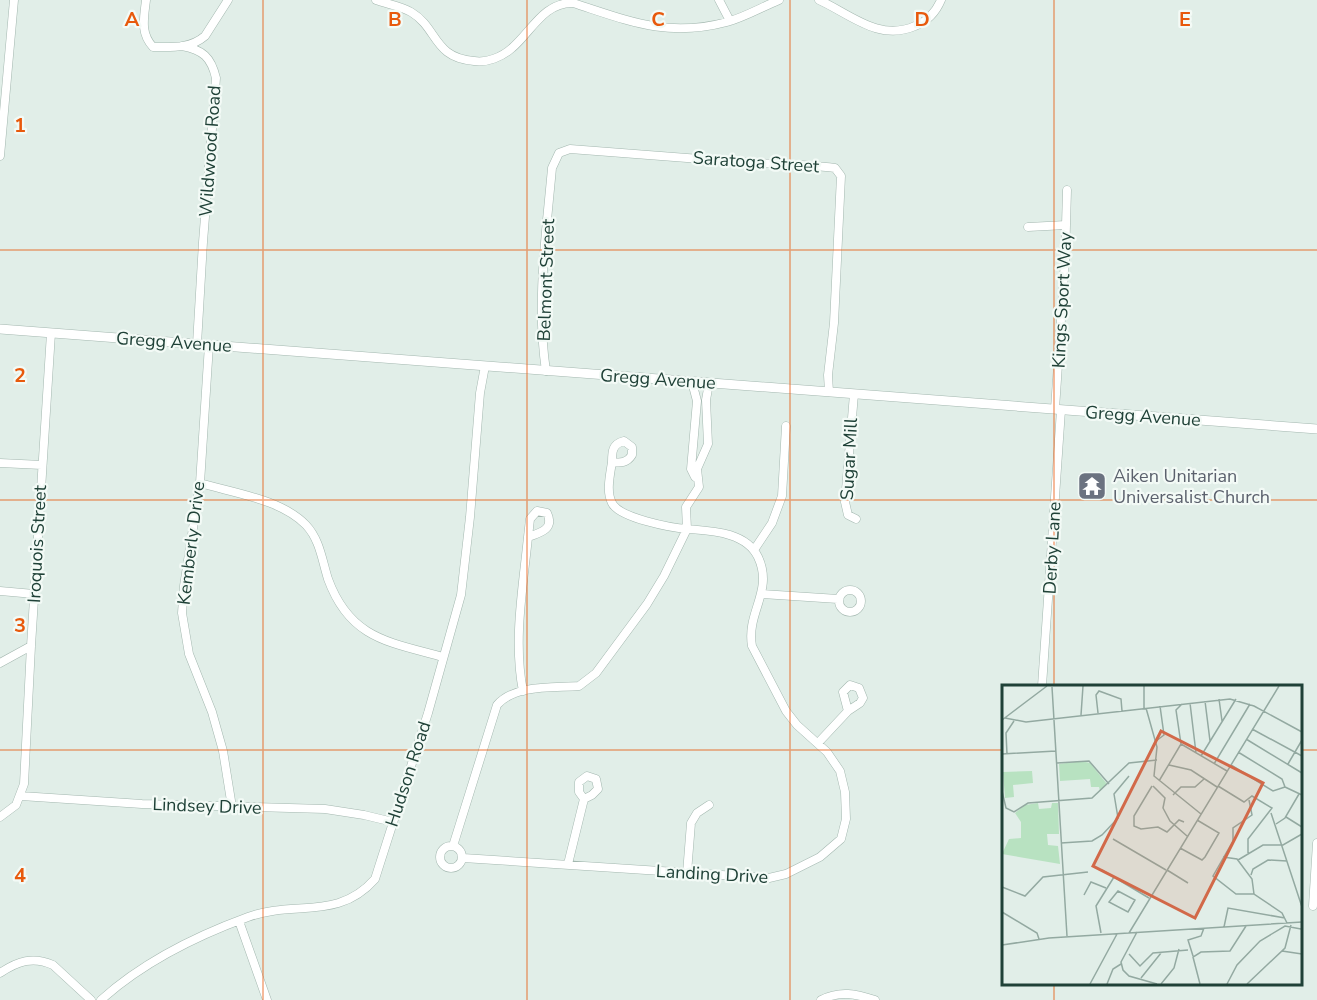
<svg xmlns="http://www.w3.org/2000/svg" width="1317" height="1000" font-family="'Nunito Sans',sans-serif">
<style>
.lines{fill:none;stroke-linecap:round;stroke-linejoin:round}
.minor-casing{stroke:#a3b7af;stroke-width:9}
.tertiary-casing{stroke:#a3b7af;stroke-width:10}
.minor{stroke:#fff;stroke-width:8}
.tertiary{stroke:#fff;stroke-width:9}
.grid{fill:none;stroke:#e8590c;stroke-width:1.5;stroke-opacity:0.55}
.labels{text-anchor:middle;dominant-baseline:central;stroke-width:4.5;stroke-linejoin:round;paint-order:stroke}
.street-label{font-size:18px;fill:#1f4137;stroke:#f3faf6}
.worship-label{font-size:18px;fill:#5b616d;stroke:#f3faf6;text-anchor:start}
.inset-road{fill:none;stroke:#93a9a1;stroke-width:1.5}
.view{fill:#d26949;fill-opacity:0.15;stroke:#d26949;stroke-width:3}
.inset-edge{fill:none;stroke:#1f4137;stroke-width:3}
.grid-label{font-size:20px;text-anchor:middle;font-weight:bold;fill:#e8590c;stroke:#f3faf6;stroke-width:4.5;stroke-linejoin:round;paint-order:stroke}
</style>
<rect width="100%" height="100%" fill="#e1eee8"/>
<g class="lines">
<g class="minor-casing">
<path id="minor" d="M 146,0 C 144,18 140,33 153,47 C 171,47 190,49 205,36 L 228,0
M 376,0 C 387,4 401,6 411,12 C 438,28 433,58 474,61 C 487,63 502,57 512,48 C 531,32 544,2 573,3 C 629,21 667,38 727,22 C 745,17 762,7 779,0
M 719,0 L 730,21
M 819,0 C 850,14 879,42 915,26 C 928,21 936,12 941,0
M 182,46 C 203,50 211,57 216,78 L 203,242 L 197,344
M 0,156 L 14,0
M 1028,227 L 1066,225
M 209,345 L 200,483 L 184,586 L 182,613 L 189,654 L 212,712 L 223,751 L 232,807
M 546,371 C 536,304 546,235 552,168 L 559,153 L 570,149 C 626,153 683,158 739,162 C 771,164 803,164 835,168 L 841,176 L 834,323 L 828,375 L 829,392
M 692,382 L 697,401 L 691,469 L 695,477
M 854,394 L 845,502 L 848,515 L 856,519
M 1055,409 L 1065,260 L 1067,190
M 624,441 L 632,447 L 632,455 C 627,463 621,463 612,462 C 612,452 612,444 624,441 Z
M 0,463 L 42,465
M 200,483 C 233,493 281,499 306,525 C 320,540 322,560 328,579 C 350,639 389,642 443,657
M 537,511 L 547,513 C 555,529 540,533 528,537 L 530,519 Z
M 754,550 L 772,523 L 782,496 L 786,426
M839 601a11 11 0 1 1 22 0a11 11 0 1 1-22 0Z
M 0,591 L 34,594
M 762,594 L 838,599
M 0,663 L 31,646
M 850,685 L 859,688 L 863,698 L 860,703 L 848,711 L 843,692 Z
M 1042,686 L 1061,410
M 523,691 C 513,641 523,587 528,537
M 818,743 L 848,711
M 587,776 L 596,779 L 598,789 L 592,795 L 584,799 L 579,792 L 579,782 Z
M 21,796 L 142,804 L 325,809 L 364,815 L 393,822
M 0,817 L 16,805 L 24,784 L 31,646 L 51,333
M440 857a11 11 0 1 1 22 0a11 11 0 1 1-22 0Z
M 453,846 L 497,705 C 515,684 554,688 579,686 L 596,673 L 647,604 L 664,576 L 687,529 L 686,507 L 699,487 L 697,469 L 708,444 L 706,400 L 709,383
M 463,858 L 769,878 L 786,874 L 820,857 L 841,839 L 846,819 L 845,792 L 840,771 L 827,752 L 797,725 L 786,711 L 752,646 C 746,612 774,591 758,557 C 746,532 712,531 688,529 C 672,528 619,518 612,503 C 606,492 610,475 612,462
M 568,864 L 584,799
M 687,873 L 691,823 L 697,813 L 709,805
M 1313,906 L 1317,843
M 239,921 L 267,1000
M 0,973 C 18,961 33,956 53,965 L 91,1000
M 101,1000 C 142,963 196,936 248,917 C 295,900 338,921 375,879 L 428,713 L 461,595 L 470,517 L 480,393 L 485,366
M 821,1000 C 840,990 856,994 875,1000"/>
</g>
<g class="tertiary-casing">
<path id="tertiary" d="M 0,329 L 1317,429"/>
</g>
<use href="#minor" class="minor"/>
<use href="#tertiary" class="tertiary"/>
</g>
<path class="grid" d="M 263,0 L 263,1000M 527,0 L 527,1000M 790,0 L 790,1000M 1054,0 L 1054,686M 0,250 L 1317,250M 0,500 L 1317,500M 0,750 L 1004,750M 1300,750 L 1317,750M 1054,984 L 1054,1000"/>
<defs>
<g id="temple-square" transform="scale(1.5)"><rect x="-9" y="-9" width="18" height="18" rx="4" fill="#6b7280" stroke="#f3faf6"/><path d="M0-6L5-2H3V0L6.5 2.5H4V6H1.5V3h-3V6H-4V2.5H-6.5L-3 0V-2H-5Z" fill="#fff"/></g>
</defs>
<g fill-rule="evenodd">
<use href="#temple-square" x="1092" y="486"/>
</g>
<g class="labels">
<g class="street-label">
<text transform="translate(210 151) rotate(-86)">Wildwood Road</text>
<text transform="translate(756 162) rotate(4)">Saratoga Street</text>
<text transform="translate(546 280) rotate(-88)">Belmont Street</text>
<text transform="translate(1062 300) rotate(-87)">Kings Sport Way</text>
<text transform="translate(174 342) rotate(4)">Gregg Avenue</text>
<text transform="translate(658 379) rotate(4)">Gregg Avenue</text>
<text transform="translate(1143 416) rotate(4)">Gregg Avenue</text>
<text transform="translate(849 459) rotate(-87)">Sugar Mill</text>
<text transform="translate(191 543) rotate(-83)">Kemberly Drive</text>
<text transform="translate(37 544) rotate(-87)">Iroquois Street</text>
<text transform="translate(1052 548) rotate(-87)">Derby Lane</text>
<text transform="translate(408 774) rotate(-72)">Hudson Road</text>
<text transform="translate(207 806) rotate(2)">Lindsey Drive</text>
<text transform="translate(712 874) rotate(3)">Landing Drive</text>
</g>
<g class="worship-label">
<text x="1113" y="476">Aiken Unitarian<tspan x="1113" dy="21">Universalist Church</tspan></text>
</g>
</g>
<g transform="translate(1002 685)">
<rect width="300" height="300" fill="#e1eee8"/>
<path d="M 79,76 L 88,78 L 105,99 L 98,106 L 97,102 L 89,102 L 88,94 L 58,96 L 57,79 ZM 30,86 L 31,98 L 11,100 L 12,112 L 3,113 L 1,87 ZM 36,118 L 37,124 L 49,123 L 50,118 L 56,118 L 57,149 L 45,149 L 46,160 L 56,161 L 58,179 L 0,169 L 7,154 L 19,153 L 19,137 L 13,128 L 23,120 Z" fill="#b8e2c1"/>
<path class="inset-road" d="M 142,1 L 142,23M 50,2 L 65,251M 217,14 L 220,36M 203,16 L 208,56M 188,18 L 194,68M 180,19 L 174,25 L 179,59 L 225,86M 144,23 L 155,62 L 152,91 L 199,129M 96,28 L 94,10 L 97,6 L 119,14 L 120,26M 79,30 L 81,1M 3,33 L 24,37 L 228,14 L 252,21 L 300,47M 0,35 L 45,1M 250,44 L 300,71M 244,54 L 300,88M 154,56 L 162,50 L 158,21M 236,67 L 280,94 L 283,102M 0,69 L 54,66M 5,69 L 4,48 L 12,36M 199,71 L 234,14M 55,78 L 87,76 L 107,99M 212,79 L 248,19M 286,79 L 300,55M 167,80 L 189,85 L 215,102M 229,80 L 271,106 L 283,102M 157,96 L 179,59M 150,101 L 132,131 L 132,141 L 139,144 L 156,142 L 165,147 L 177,135 L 182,137M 151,101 L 163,113 L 161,123 L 168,136 L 185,151M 216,101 L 242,117 L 250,111 L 270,123 L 246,154 L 246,168M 283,102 L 300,110M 0,106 L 4,123 L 12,127 L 26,118 L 90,113 L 127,78 L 155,75M 171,110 L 179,102 L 193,102 L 202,94M 247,115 L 250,130 L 231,143 L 231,156 L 211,191 L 234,209 L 252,209M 269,128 L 300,222M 284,132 L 300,142M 274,139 L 283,133 L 297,109M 111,154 L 164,185M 59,158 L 90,156 L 100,150 L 116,133 L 112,109 L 127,91M 178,163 L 200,175 L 203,172 L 217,148 L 195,135M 221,172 L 235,174 L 250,194 L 252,209 L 280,228 L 285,238M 236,175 L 261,160 L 281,160 L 300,149M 100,185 L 147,213M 165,185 L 186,198M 249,190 L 251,184 L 266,175 L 285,176M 0,202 L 23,211 L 41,192 L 86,187M 116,206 L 133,215 L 126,227 L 107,217 ZM 82,210 L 89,197 L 104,203M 0,227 L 35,248 L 37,254M 222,242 L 226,223 L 283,233M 135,247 L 119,277 L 121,285 L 127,291 L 155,299M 99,248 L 94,221 L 112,192M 127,248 L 277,1M 0,260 L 47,253 L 300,237M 280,266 L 300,269M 127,269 L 138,281 L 151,268 L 186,265M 191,271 L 186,255 L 199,251 L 202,243M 139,293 L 159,268M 88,299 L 115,249M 105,299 L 111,284 L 119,279M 159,299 L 172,283 L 177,264M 198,299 L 191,272 L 199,267 L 228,266 L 244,241M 225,299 L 235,280 L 258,256 L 283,241 L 299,244M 245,299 L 283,263 L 289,240"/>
<path class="view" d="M 159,46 L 261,98 L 193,233 L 91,181 Z"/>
<rect width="300" height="300" class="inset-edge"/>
</g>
<g class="grid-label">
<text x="132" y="26">A</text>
<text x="395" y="26">B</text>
<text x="658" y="26">C</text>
<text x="922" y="26">D</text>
<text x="1185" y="26">E</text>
<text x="20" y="132">1</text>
<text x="20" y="382">2</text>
<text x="20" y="632">3</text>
<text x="20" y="882">4</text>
</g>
</svg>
